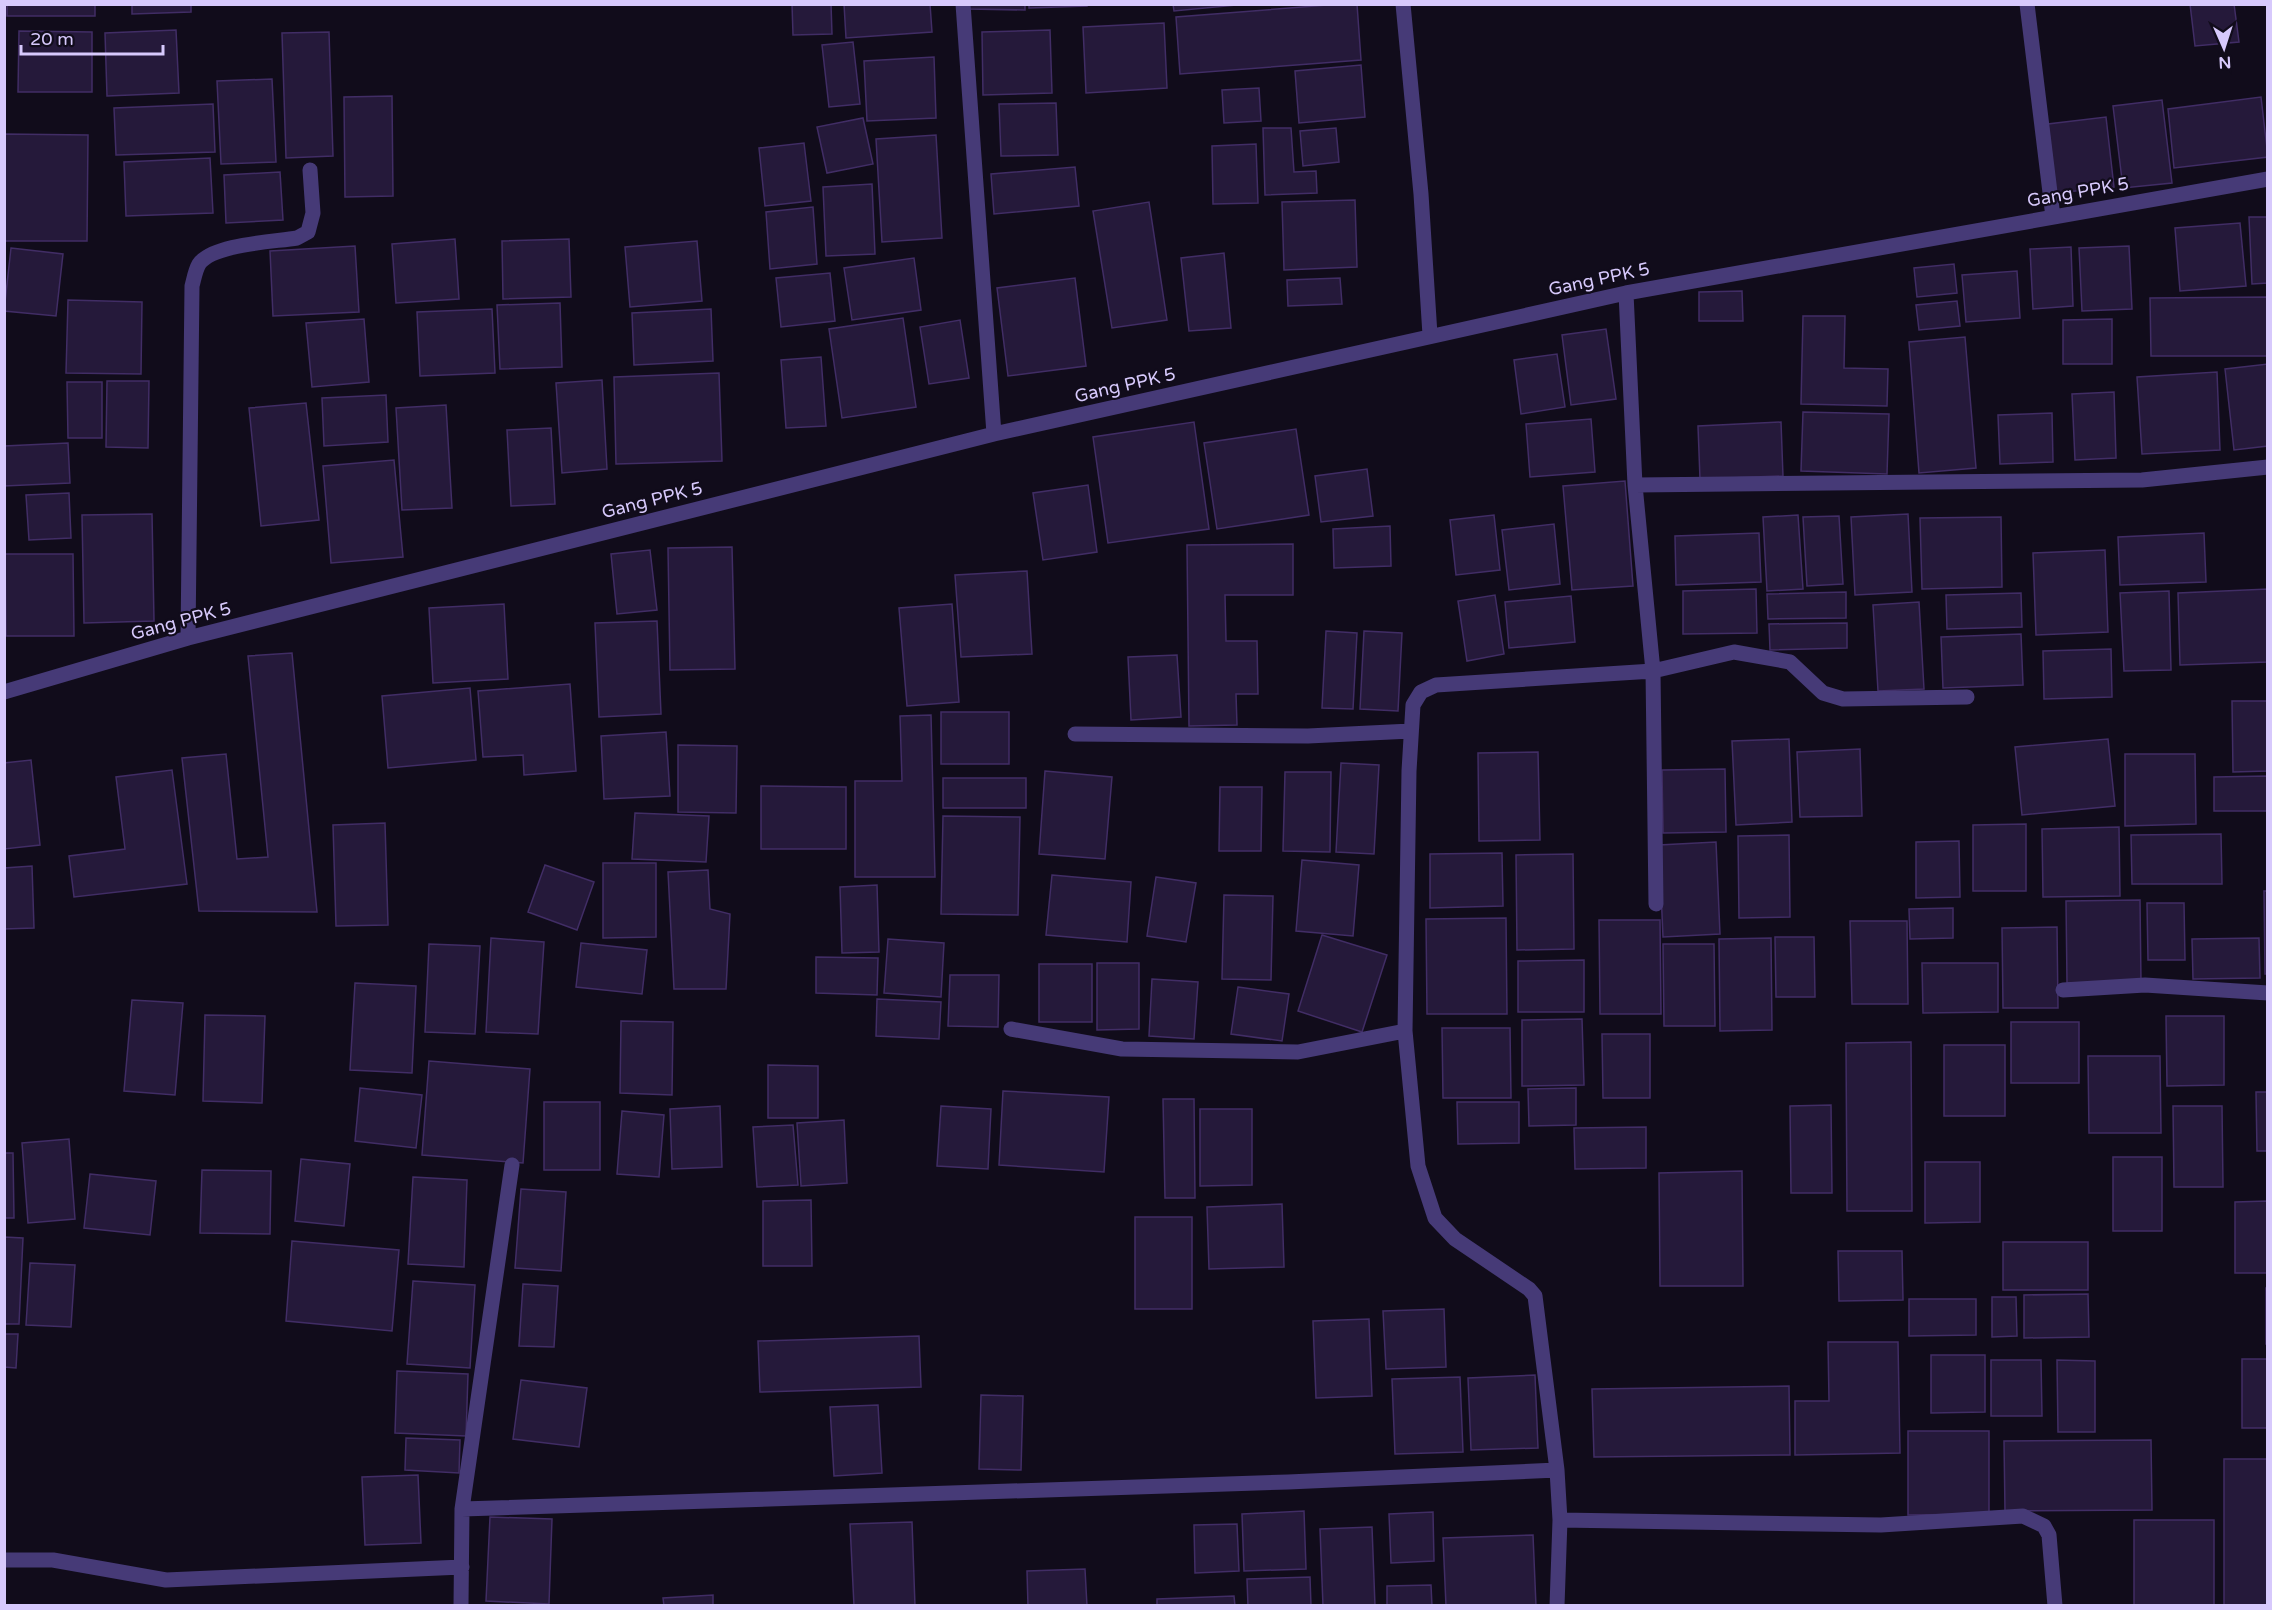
<svg xmlns="http://www.w3.org/2000/svg" width="2272" height="1610" font-family="'Varela Round',sans-serif">
<style>
.building{fill:#25193a;stroke:#412d65;stroke-width:1.5}
.lines{fill:none;stroke-linecap:round;stroke-linejoin:round}
.minor{stroke:#463a77;stroke-width:15}
.labels{text-anchor:middle;dominant-baseline:central;stroke-width:4.5;stroke-linejoin:round;paint-order:stroke}
.street-label{font-size:18px;fill:#d7c9fc;stroke:#110c1b}
</style>
<rect width="100%" height="100%" fill="#110c1b"/>
<path class="building" d="M 7,4 L 95,4 L 95,16 L 7,16 Z
M 132,4 L 191,4 L 191,12 L 132,14 Z
M 792,4 L 831,4 L 832,34 L 793,35 Z
M 844,4 L 930,4 L 932,32 L 846,38 Z
M 968,4 L 1025,4 L 1025,10 L 969,9 Z
M 1029,4 L 1087,4 L 1087,6 L 1029,8 Z
M 1173,4 L 1247,4 L 1174,11 Z
M 1340,4 L 1357,4 L 1361,60 L 1180,74 L 1176,17 Z
M 2190,4 L 2234,4 L 2239,42 L 2195,46 Z
M 1164,23 L 1167,88 L 1086,93 L 1083,27 Z
M 176,30 L 179,93 L 107,96 L 105,33 Z
M 1050,30 L 1052,93 L 983,95 L 982,32 Z
M 19,31 L 92,32 L 92,92 L 18,92 Z
M 329,32 L 333,156 L 286,158 L 282,33 Z
M 853,42 L 860,104 L 829,107 L 822,45 Z
M 934,57 L 936,118 L 867,121 L 864,61 Z
M 1361,65 L 1365,117 L 1299,123 L 1295,71 Z
M 272,79 L 276,162 L 221,164 L 217,81 Z
M 1259,88 L 1261,121 L 1224,123 L 1222,90 Z
M 392,96 L 393,196 L 345,197 L 344,97 Z
M 2261,97 L 2268,157 L 2174,168 L 2168,109 Z
M 2162,100 L 2172,183 L 2123,188 L 2113,106 Z
M 1056,103 L 1058,155 L 1001,156 L 999,104 Z
M 213,104 L 215,152 L 116,155 L 114,108 Z
M 2106,117 L 2114,187 L 2056,193 L 2048,124 Z
M 863,118 L 873,164 L 827,173 L 817,127 Z
M 1263,128 L 1291,128 L 1294,172 L 1316,171 L 1317,193 L 1265,195 Z
M 1336,128 L 1339,162 L 1303,166 L 1300,131 Z
M 4,134 L 88,135 L 87,241 L 4,241 Z
M 936,135 L 942,238 L 882,242 L 876,139 Z
M 804,143 L 811,201 L 765,206 L 759,148 Z
M 1256,144 L 1258,203 L 1213,204 L 1212,146 Z
M 210,158 L 213,213 L 126,216 L 124,162 Z
M 1075,167 L 1079,206 L 994,214 L 991,174 Z
M 280,172 L 283,220 L 226,223 L 224,175 Z
M 872,184 L 875,254 L 826,256 L 823,187 Z
M 1355,200 L 1357,267 L 1284,270 L 1282,202 Z
M 1149,202 L 1167,320 L 1112,328 L 1093,211 Z
M 813,207 L 817,264 L 770,269 L 766,212 Z
M 2249,217 L 2268,217 L 2268,283 L 2252,284 Z
M 2240,223 L 2246,286 L 2180,291 L 2175,228 Z
M 455,239 L 459,299 L 396,303 L 392,244 Z
M 569,239 L 571,297 L 503,299 L 502,241 Z
M 697,241 L 702,301 L 630,307 L 625,247 Z
M 355,246 L 359,312 L 273,316 L 270,251 Z
M 2129,246 L 2132,309 L 2082,311 L 2079,248 Z
M 2071,247 L 2073,306 L 2033,309 L 2030,249 Z
M 11,248 L 63,254 L 56,316 L 4,311 Z
M 1224,253 L 1231,328 L 1189,331 L 1181,258 Z
M 914,258 L 921,310 L 852,320 L 844,268 Z
M 1954,264 L 1957,293 L 1917,297 L 1914,268 Z
M 2017,271 L 2020,318 L 1966,322 L 1962,275 Z
M 830,273 L 835,321 L 781,327 L 776,278 Z
M 1075,278 L 1086,366 L 1008,376 L 997,288 Z
M 1340,278 L 1342,304 L 1288,306 L 1287,280 Z
M 1742,291 L 1743,321 L 1699,321 L 1699,292 Z
M 2268,297 L 2268,356 L 2151,356 L 2150,298 Z
M 68,300 L 142,302 L 141,374 L 66,373 Z
M 1957,301 L 1960,326 L 1919,330 L 1916,305 Z
M 560,303 L 562,367 L 500,369 L 497,305 Z
M 492,309 L 495,373 L 420,376 L 417,312 Z
M 711,309 L 713,361 L 634,365 L 632,313 Z
M 1803,316 L 1845,316 L 1844,368 L 1888,369 L 1887,406 L 1801,404 Z
M 903,318 L 916,407 L 842,418 L 829,329 Z
M 364,319 L 369,382 L 312,387 L 306,323 Z
M 2112,319 L 2112,364 L 2063,364 L 2063,320 Z
M 960,320 L 969,378 L 929,384 L 920,327 Z
M 1606,329 L 1616,399 L 1571,405 L 1562,335 Z
M 1965,337 L 1976,468 L 1919,473 L 1909,342 Z
M 1557,354 L 1565,407 L 1521,414 L 1514,360 Z
M 821,357 L 826,426 L 786,428 L 781,360 Z
M 2268,364 L 2268,446 L 2234,450 L 2225,369 Z
M 2217,372 L 2220,450 L 2142,454 L 2137,377 Z
M 719,373 L 722,461 L 616,464 L 614,377 Z
M 602,380 L 607,469 L 562,473 L 556,383 Z
M 107,381 L 149,381 L 148,448 L 106,447 Z
M 67,382 L 102,382 L 102,438 L 68,438 Z
M 2114,392 L 2116,458 L 2075,460 L 2072,394 Z
M 386,395 L 388,442 L 324,446 L 322,398 Z
M 306,403 L 319,520 L 261,526 L 249,408 Z
M 446,405 L 452,508 L 402,510 L 396,408 Z
M 1803,412 L 1889,414 L 1887,474 L 1801,471 Z
M 2052,413 L 2053,462 L 2000,464 L 1998,415 Z
M 1591,419 L 1595,472 L 1530,477 L 1526,424 Z
M 1194,422 L 1209,529 L 1108,543 L 1093,437 Z
M 1781,422 L 1783,476 L 1700,479 L 1698,426 Z
M 551,428 L 555,504 L 511,506 L 507,430 Z
M 1296,429 L 1309,515 L 1217,529 L 1204,443 Z
M 68,443 L 70,483 L 4,486 L 4,446 Z
M 394,460 L 403,557 L 331,563 L 323,466 Z
M 1367,469 L 1373,516 L 1321,522 L 1315,476 Z
M 1625,481 L 1633,586 L 1572,590 L 1563,486 Z
M 1088,485 L 1097,552 L 1043,560 L 1033,493 Z
M 69,493 L 71,538 L 29,540 L 26,495 Z
M 152,514 L 154,621 L 84,623 L 82,515 Z
M 1908,514 L 1912,592 L 1855,595 L 1851,517 Z
M 1494,515 L 1500,570 L 1456,575 L 1450,520 Z
M 1798,515 L 1803,589 L 1767,591 L 1763,517 Z
M 1839,516 L 1843,584 L 1807,586 L 1803,517 Z
M 2001,517 L 2002,587 L 1922,589 L 1920,518 Z
M 1554,524 L 1560,584 L 1509,590 L 1502,530 Z
M 1390,526 L 1391,566 L 1334,568 L 1333,529 Z
M 1759,533 L 1761,582 L 1676,585 L 1675,536 Z
M 2204,533 L 2206,582 L 2120,585 L 2118,537 Z
M 1293,544 L 1293,595 L 1225,595 L 1226,641 L 1257,641 L 1258,694 L 1236,694 L 1237,725 L 1189,726 L 1187,545 Z
M 732,547 L 735,669 L 670,670 L 668,548 Z
M 650,550 L 657,610 L 617,614 L 611,554 Z
M 2105,550 L 2108,632 L 2036,635 L 2033,553 Z
M 5,554 L 73,554 L 74,636 L 6,636 Z
M 1027,571 L 1032,654 L 961,657 L 955,575 Z
M 1756,589 L 1757,633 L 1683,634 L 1683,591 Z
M 2268,589 L 2268,662 L 2180,665 L 2178,593 Z
M 2169,591 L 2171,670 L 2124,671 L 2120,593 Z
M 1846,592 L 1846,618 L 1768,619 L 1767,594 Z
M 2021,593 L 2022,627 L 1947,629 L 1946,595 Z
M 1495,595 L 1504,654 L 1467,661 L 1458,601 Z
M 1571,596 L 1575,642 L 1509,648 L 1505,602 Z
M 1919,602 L 1924,689 L 1878,691 L 1873,605 Z
M 504,604 L 508,679 L 433,683 L 429,608 Z
M 952,604 L 959,702 L 907,706 L 899,608 Z
M 657,621 L 661,714 L 599,717 L 595,623 Z
M 1847,623 L 1847,648 L 1770,650 L 1769,624 Z
M 1326,631 L 1357,633 L 1353,709 L 1322,708 Z
M 1364,631 L 1402,633 L 1398,711 L 1360,709 Z
M 2021,634 L 2023,685 L 1943,688 L 1941,637 Z
M 2111,649 L 2112,697 L 2044,699 L 2043,651 Z
M 292,653 L 317,912 L 199,911 L 182,758 L 226,754 L 237,859 L 268,857 L 248,656 Z
M 1177,655 L 1181,717 L 1131,720 L 1128,657 Z
M 570,684 L 576,771 L 524,775 L 523,755 L 483,757 L 478,691 Z
M 470,688 L 476,760 L 388,768 L 382,696 Z
M 2232,701 L 2268,701 L 2268,771 L 2233,772 Z
M 941,712 L 1009,712 L 1009,764 L 941,764 Z
M 931,715 L 935,877 L 855,877 L 855,781 L 902,781 L 900,716 Z
M 666,732 L 670,796 L 604,799 L 601,736 Z
M 1789,739 L 1792,822 L 1736,825 L 1732,741 Z
M 2108,739 L 2115,806 L 2022,815 L 2015,747 Z
M 678,745 L 737,746 L 736,813 L 678,812 Z
M 1860,749 L 1862,816 L 1800,817 L 1797,752 Z
M 1538,752 L 1540,840 L 1479,841 L 1478,753 Z
M 2125,754 L 2195,754 L 2196,824 L 2125,826 Z
M 31,760 L 40,845 L 4,849 L 4,763 Z
M 1341,763 L 1379,765 L 1374,854 L 1336,852 Z
M 1725,769 L 1726,832 L 1663,833 L 1662,770 Z
M 172,770 L 187,884 L 74,897 L 69,856 L 125,849 L 116,777 Z
M 1045,771 L 1112,777 L 1105,859 L 1039,854 Z
M 1285,772 L 1331,772 L 1330,852 L 1283,851 Z
M 2268,776 L 2268,811 L 2214,811 L 2214,777 Z
M 943,778 L 1026,778 L 1026,808 L 943,808 Z
M 761,786 L 846,787 L 846,849 L 761,849 Z
M 1220,787 L 1262,787 L 1261,851 L 1219,851 Z
M 635,813 L 709,816 L 706,862 L 632,859 Z
M 943,816 L 1020,817 L 1018,915 L 941,914 Z
M 385,823 L 388,925 L 336,926 L 333,825 Z
M 2026,824 L 2026,891 L 1973,891 L 1973,825 Z
M 2119,827 L 2120,896 L 2043,897 L 2042,829 Z
M 2221,834 L 2222,884 L 2132,884 L 2131,835 Z
M 1789,835 L 1790,917 L 1739,918 L 1738,836 Z
M 1959,841 L 1960,897 L 1916,898 L 1916,842 Z
M 1716,842 L 1720,934 L 1663,937 L 1659,845 Z
M 1502,853 L 1503,906 L 1430,908 L 1430,854 Z
M 1573,854 L 1574,949 L 1517,950 L 1516,855 Z
M 1302,860 L 1359,865 L 1353,936 L 1296,931 Z
M 603,863 L 656,863 L 656,937 L 603,938 Z
M 545,865 L 594,882 L 577,930 L 528,912 Z
M 32,866 L 34,928 L 4,929 L 4,868 Z
M 708,870 L 710,909 L 730,914 L 726,989 L 674,989 L 668,872 Z
M 1052,875 L 1131,882 L 1127,942 L 1046,935 Z
M 1156,877 L 1196,883 L 1186,942 L 1147,936 Z
M 877,885 L 879,952 L 842,953 L 840,887 Z
M 2264,891 L 2268,891 L 2268,974 L 2265,974 Z
M 1224,895 L 1273,896 L 1271,980 L 1222,979 Z
M 2140,900 L 2141,982 L 2067,983 L 2066,901 Z
M 2147,903 L 2184,903 L 2185,960 L 2148,960 Z
M 1953,908 L 1953,938 L 1910,939 L 1909,909 Z
M 1506,918 L 1507,1014 L 1427,1014 L 1426,919 Z
M 1599,920 L 1660,920 L 1661,1014 L 1600,1014 Z
M 1850,921 L 1907,921 L 1908,1004 L 1852,1004 Z
M 2057,927 L 2058,1008 L 2003,1008 L 2002,928 Z
M 1322,935 L 1387,955 L 1362,1032 L 1298,1011 Z
M 1775,937 L 1814,937 L 1815,997 L 1776,997 Z
M 491,938 L 544,942 L 538,1034 L 486,1032 Z
M 1771,938 L 1772,1030 L 1720,1031 L 1719,939 Z
M 2259,938 L 2260,978 L 2193,979 L 2192,939 Z
M 888,939 L 944,943 L 941,997 L 884,993 Z
M 581,943 L 647,950 L 642,994 L 576,987 Z
M 429,944 L 480,946 L 475,1034 L 425,1032 Z
M 1663,944 L 1714,944 L 1715,1026 L 1664,1026 Z
M 816,957 L 878,958 L 877,995 L 816,993 Z
M 1584,960 L 1584,1012 L 1518,1012 L 1518,961 Z
M 1097,963 L 1139,963 L 1139,1029 L 1097,1030 Z
M 1922,963 L 1998,963 L 1998,1012 L 1923,1013 Z
M 1039,964 L 1092,964 L 1092,1022 L 1039,1022 Z
M 950,975 L 999,975 L 998,1027 L 948,1026 Z
M 1152,979 L 1198,982 L 1194,1039 L 1149,1036 Z
M 355,983 L 416,986 L 412,1073 L 350,1070 Z
M 1238,987 L 1289,994 L 1282,1041 L 1231,1034 Z
M 877,999 L 941,1002 L 939,1039 L 876,1036 Z
M 132,1000 L 183,1003 L 175,1095 L 124,1091 Z
M 205,1015 L 265,1016 L 262,1103 L 203,1101 Z
M 2166,1016 L 2224,1016 L 2224,1085 L 2167,1086 Z
M 1582,1019 L 1584,1085 L 1522,1086 L 1522,1020 Z
M 621,1021 L 673,1022 L 672,1095 L 620,1093 Z
M 2011,1022 L 2079,1022 L 2079,1083 L 2011,1083 Z
M 1442,1028 L 1510,1028 L 1511,1098 L 1443,1098 Z
M 1602,1034 L 1650,1034 L 1650,1098 L 1603,1098 Z
M 1911,1042 L 1912,1211 L 1847,1211 L 1846,1043 Z
M 1944,1045 L 2005,1045 L 2005,1116 L 1944,1116 Z
M 2088,1056 L 2160,1056 L 2161,1133 L 2089,1133 Z
M 429,1061 L 530,1069 L 523,1163 L 422,1155 Z
M 768,1065 L 818,1066 L 818,1118 L 768,1118 Z
M 360,1088 L 422,1095 L 416,1148 L 355,1141 Z
M 1576,1088 L 1576,1125 L 1529,1126 L 1528,1089 Z
M 1003,1091 L 1109,1097 L 1104,1172 L 999,1165 Z
M 2256,1092 L 2268,1092 L 2268,1151 L 2257,1151 Z
M 1163,1099 L 1194,1099 L 1195,1198 L 1165,1198 Z
M 544,1102 L 600,1102 L 600,1170 L 544,1170 Z
M 1457,1102 L 1519,1102 L 1519,1143 L 1458,1144 Z
M 1831,1105 L 1832,1193 L 1791,1193 L 1790,1106 Z
M 720,1106 L 722,1167 L 672,1169 L 670,1109 Z
M 941,1106 L 991,1109 L 988,1169 L 937,1166 Z
M 2173,1106 L 2222,1106 L 2223,1187 L 2174,1187 Z
M 1200,1109 L 1252,1109 L 1252,1185 L 1200,1186 Z
M 622,1111 L 664,1115 L 659,1177 L 617,1174 Z
M 844,1120 L 847,1183 L 801,1186 L 797,1123 Z
M 793,1125 L 798,1185 L 757,1187 L 753,1127 Z
M 1646,1127 L 1646,1168 L 1575,1169 L 1574,1128 Z
M 69,1139 L 75,1219 L 28,1223 L 22,1143 Z
M 4,1153 L 13,1153 L 14,1218 L 4,1218 Z
M 2113,1157 L 2162,1157 L 2162,1231 L 2113,1231 Z
M 301,1159 L 350,1164 L 344,1226 L 295,1221 Z
M 1925,1162 L 1980,1162 L 1980,1222 L 1925,1223 Z
M 202,1170 L 271,1171 L 270,1234 L 200,1233 Z
M 1742,1171 L 1743,1286 L 1660,1286 L 1659,1173 Z
M 90,1174 L 156,1181 L 150,1235 L 84,1228 Z
M 413,1177 L 467,1180 L 464,1267 L 408,1264 Z
M 521,1189 L 566,1192 L 561,1271 L 515,1268 Z
M 811,1200 L 812,1266 L 763,1266 L 763,1201 Z
M 2268,1201 L 2268,1273 L 2235,1273 L 2235,1202 Z
M 1282,1204 L 1284,1267 L 1209,1269 L 1207,1207 Z
M 1135,1217 L 1192,1217 L 1192,1309 L 1135,1309 Z
M 4,1237 L 23,1238 L 19,1324 L 4,1324 Z
M 292,1241 L 399,1250 L 392,1331 L 286,1321 Z
M 2003,1242 L 2088,1242 L 2088,1290 L 2003,1290 Z
M 1838,1251 L 1902,1251 L 1903,1300 L 1839,1301 Z
M 30,1263 L 75,1265 L 71,1327 L 26,1325 Z
M 413,1281 L 475,1285 L 470,1368 L 407,1364 Z
M 523,1284 L 558,1286 L 554,1347 L 519,1346 Z
M 2266,1288 L 2268,1288 L 2268,1344 L 2266,1344 Z
M 2088,1294 L 2089,1337 L 2024,1338 L 2024,1295 Z
M 1992,1297 L 2016,1297 L 2017,1336 L 1992,1337 Z
M 1909,1299 L 1976,1299 L 1976,1335 L 1909,1336 Z
M 1444,1309 L 1446,1367 L 1386,1369 L 1383,1311 Z
M 1369,1319 L 1372,1396 L 1316,1398 L 1313,1321 Z
M 4,1334 L 18,1334 L 16,1368 L 4,1367 Z
M 919,1336 L 921,1387 L 760,1392 L 758,1341 Z
M 1828,1342 L 1898,1342 L 1900,1453 L 1795,1455 L 1795,1401 L 1829,1401 Z
M 1931,1355 L 1985,1355 L 1985,1412 L 1931,1413 Z
M 2242,1359 L 2268,1359 L 2268,1428 L 2242,1428 Z
M 1991,1360 L 2041,1360 L 2042,1416 L 1991,1416 Z
M 2057,1360 L 2095,1361 L 2095,1432 L 2058,1432 Z
M 397,1371 L 468,1374 L 466,1436 L 395,1433 Z
M 1535,1375 L 1538,1448 L 1471,1450 L 1468,1378 Z
M 1460,1377 L 1463,1452 L 1395,1454 L 1392,1379 Z
M 521,1380 L 587,1388 L 579,1447 L 513,1439 Z
M 1789,1386 L 1790,1455 L 1594,1457 L 1592,1389 Z
M 981,1395 L 1023,1396 L 1021,1470 L 979,1469 Z
M 878,1405 L 882,1473 L 834,1476 L 830,1407 Z
M 1908,1431 L 1989,1431 L 1989,1514 L 1908,1515 Z
M 406,1438 L 460,1440 L 459,1473 L 405,1470 Z
M 2151,1440 L 2152,1510 L 2005,1511 L 2004,1441 Z
M 2224,1459 L 2268,1459 L 2268,1606 L 2224,1606 Z
M 418,1475 L 421,1543 L 365,1545 L 362,1477 Z
M 1304,1511 L 1306,1569 L 1244,1571 L 1242,1514 Z
M 1433,1512 L 1434,1561 L 1391,1563 L 1389,1514 Z
M 490,1517 L 552,1519 L 549,1604 L 486,1601 Z
M 2134,1520 L 2214,1520 L 2214,1606 L 2134,1606 Z
M 912,1522 L 915,1606 L 854,1606 L 850,1524 Z
M 1237,1524 L 1239,1571 L 1195,1573 L 1194,1525 Z
M 1372,1527 L 1375,1606 L 1323,1606 L 1320,1529 Z
M 1533,1535 L 1536,1606 L 1446,1606 L 1443,1538 Z
M 1085,1569 L 1087,1606 L 1028,1606 L 1027,1571 Z
M 1310,1577 L 1311,1606 L 1248,1606 L 1247,1579 Z
M 1431,1585 L 1432,1606 L 1387,1606 L 1387,1586 Z
M 713,1595 L 713,1606 L 664,1606 L 663,1598 Z
M 1234,1596 L 1235,1606 L 1157,1606 L 1157,1599 Z"/>
<g class="lines">
<path class="minor" d="M 963,4 L 994,434
M 1403,4 L 1421,194 L 1430,335
M 2027,4 L 2053,217
M 1635,485 L 2142,480 L 2268,467
M 188,638 L 192,286 C 194,279 195,271 199,264 C 213,244 273,242 297,238 L 308,232 L 313,213 L 310,170
M 4,692 L 188,638 L 994,434 L 1626,293 L 2268,179
M 1075,734 L 1308,736 L 1411,731
M 1656,904 L 1653,671 L 1734,652 L 1790,662 L 1823,693 L 1843,699 L 1967,697
M 2063,990 L 2145,985 L 2268,993
M 1011,1029 L 1122,1049 L 1298,1052 L 1405,1031
M 462,1509 L 512,1165
M 1560,1520 L 1881,1525 L 2023,1516 L 2044,1526 L 2049,1535 L 2055,1606
M 4,1560 L 53,1560 L 166,1580 L 462,1567
M 461,1606 L 462,1509 L 1288,1482 L 1557,1470
M 1557,1606 L 1560,1520 L 1557,1470 L 1535,1296 L 1529,1289 L 1455,1239 L 1435,1218 L 1418,1166 L 1405,1031 L 1409,771 L 1413,705 L 1421,692 L 1436,685 L 1653,671 L 1635,485 L 1626,293"/>
</g>
<g class="labels">
<g class="street-label">
<text transform="translate(2078 192) rotate(-10)">Gang PPK 5</text>
<text transform="translate(1599 279) rotate(-12)">Gang PPK 5</text>
<text transform="translate(1125 385) rotate(-13)">Gang PPK 5</text>
<text transform="translate(652 500) rotate(-14)">Gang PPK 5</text>
<text transform="translate(181 621) rotate(-15)">Gang PPK 5</text>
</g>
</g>
<rect width="2272" height="1610" fill="none" stroke="#d7c9fc" stroke-width="12"/>
<g transform="translate(2224 48) rotate(177)" stroke="#110c1b" stroke-width="4.5" paint-order="stroke">
<path d="M0-4.5L10 22L0 15L-10 22Z" fill="#d7c9fc"/>
<text y="-9" font-size="16" font-weight="bold" text-anchor="middle" fill="#d7c9fc">N</text>
</g>
<path d="M21 45v9h142v-9" fill="none" stroke="#d7c9fc" stroke-width="3"/>
<text x="30" y="45" font-size="18" fill="#d7c9fc" stroke="#110c1b" stroke-width="4.5" paint-order="stroke">20 m</text>
</svg>
